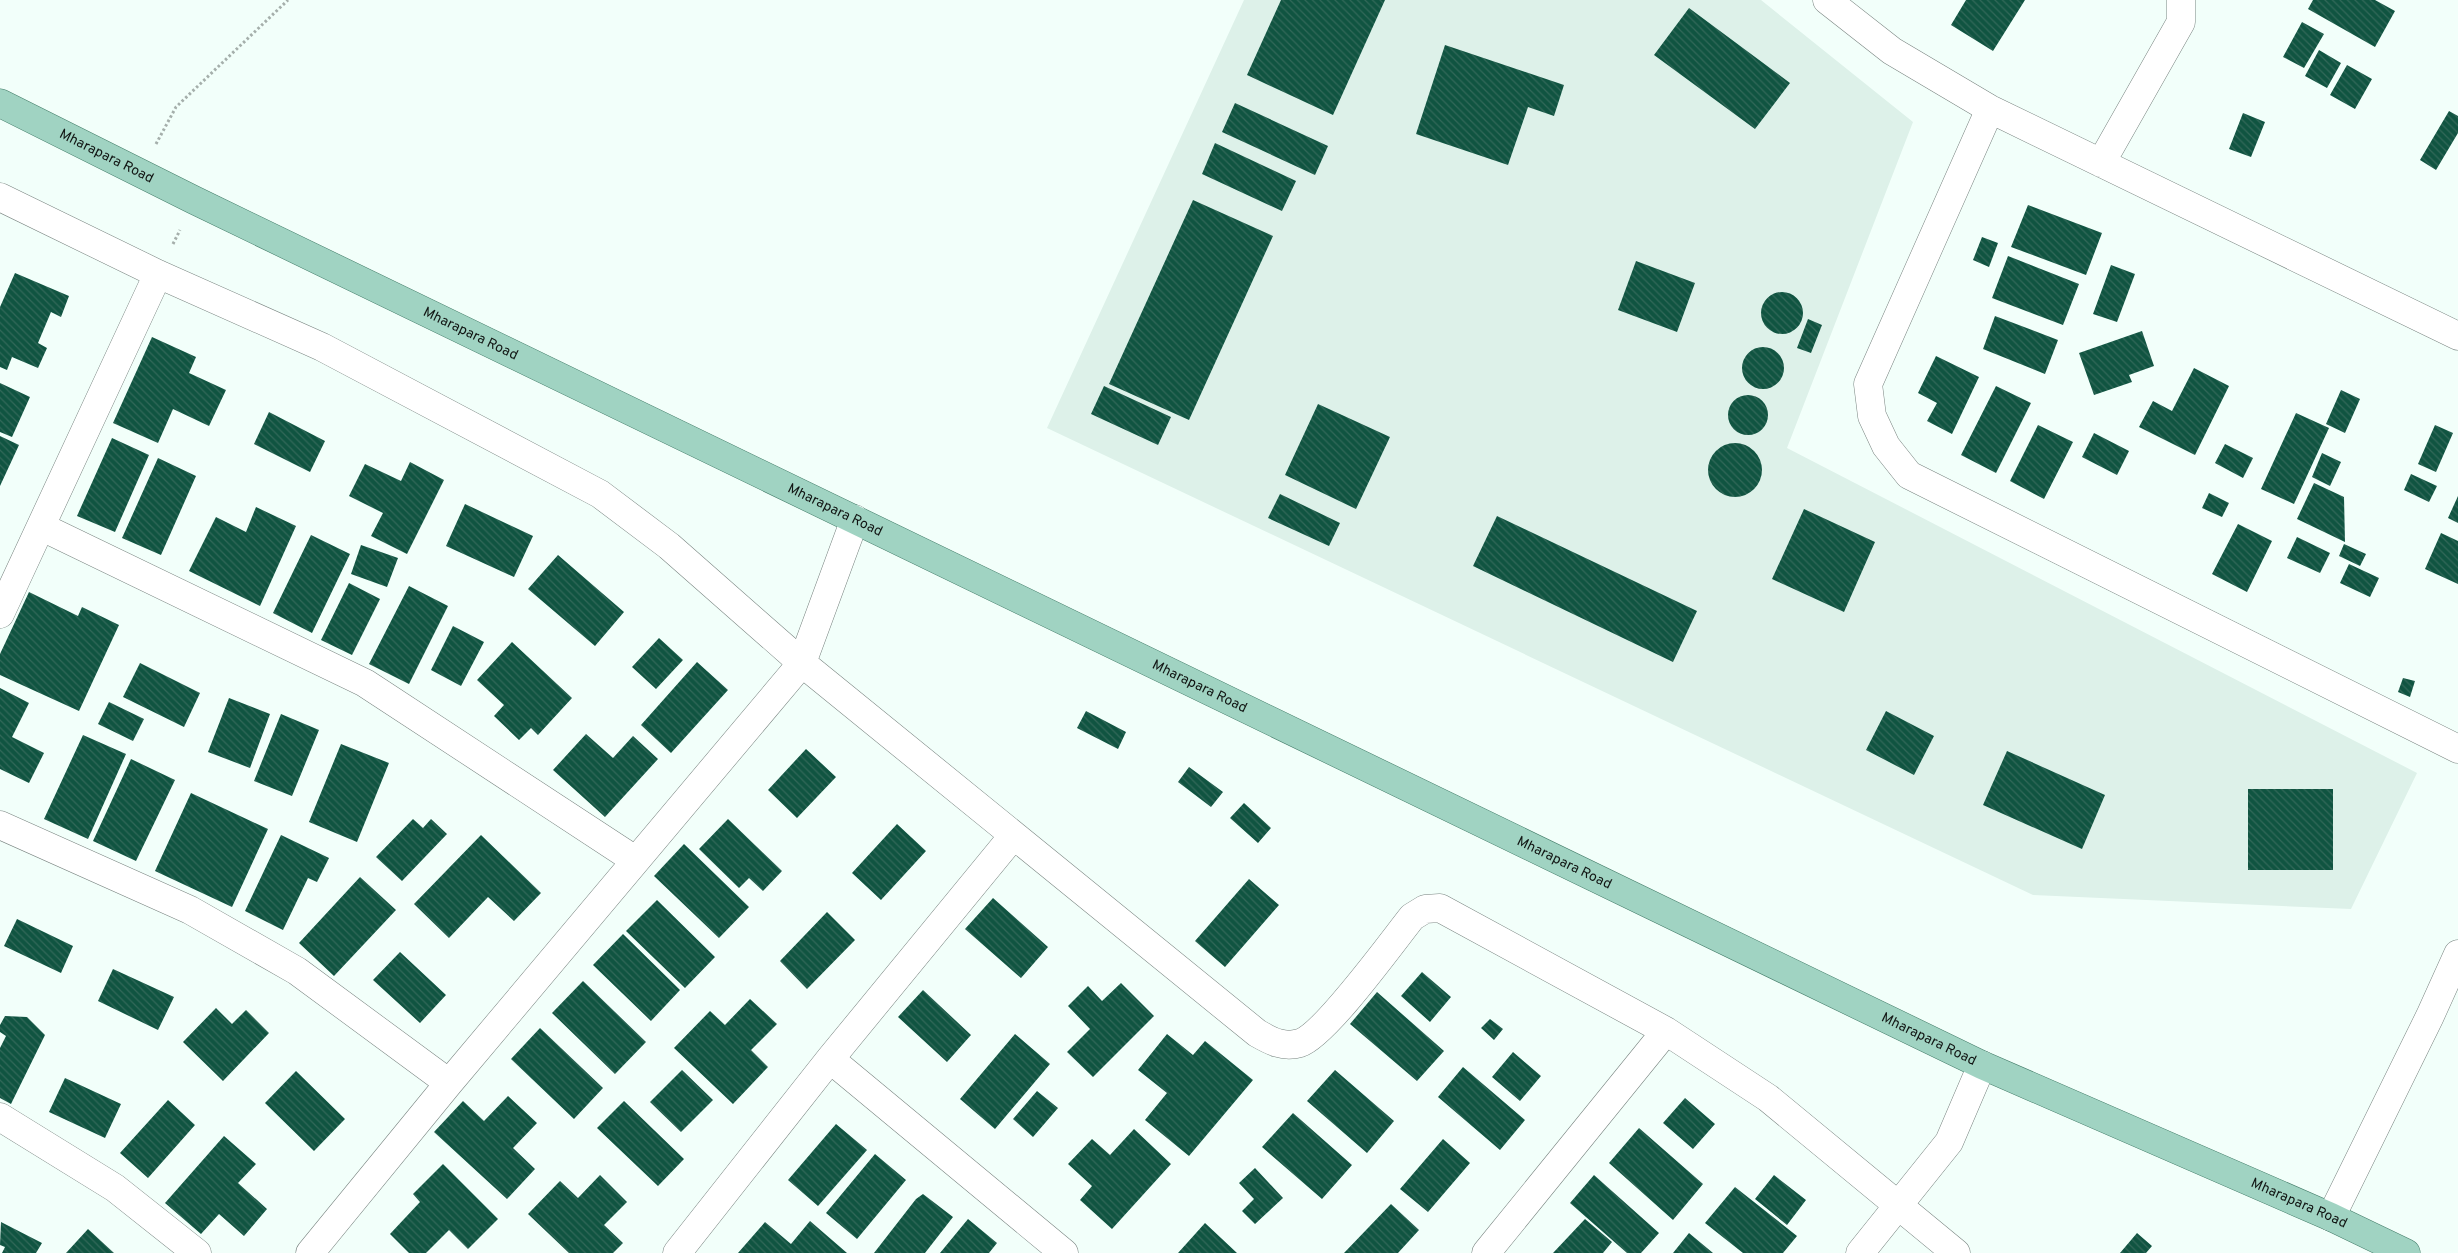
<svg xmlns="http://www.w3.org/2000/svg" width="2458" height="1253" font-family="Overpass,sans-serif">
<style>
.built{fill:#ddf1e9}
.building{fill:url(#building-back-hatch)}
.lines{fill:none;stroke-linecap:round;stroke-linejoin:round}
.minor-casing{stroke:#798480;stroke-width:29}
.major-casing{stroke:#457d6a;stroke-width:29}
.path{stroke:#a5afab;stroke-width:3;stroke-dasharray:2.5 2.5;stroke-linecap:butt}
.minor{stroke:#fff;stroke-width:28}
.major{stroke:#a0d3c2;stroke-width:28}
.labels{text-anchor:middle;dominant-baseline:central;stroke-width:5;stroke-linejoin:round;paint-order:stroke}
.street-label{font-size:14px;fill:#111513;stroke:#f2fffa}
</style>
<defs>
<pattern id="building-back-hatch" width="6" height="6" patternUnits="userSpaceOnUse" patternTransform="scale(1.25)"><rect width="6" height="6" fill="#105441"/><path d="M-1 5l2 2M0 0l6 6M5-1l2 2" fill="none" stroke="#326859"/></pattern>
</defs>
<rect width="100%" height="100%" fill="#f2fffa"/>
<path class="built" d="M 1244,0 L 1761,0 L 1913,122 L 1787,448 L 2417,773 L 2351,909 L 2033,895 L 1047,428 Z"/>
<path class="building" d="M 1281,0 L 1385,0 L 1333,115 L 1247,75 Z
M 1966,0 L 2025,0 L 1993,51 L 1951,25 Z
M 2313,0 L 2375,0 L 2395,11 L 2375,47 L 2308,9 Z
M 1689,8 L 1790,83 L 1755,129 L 1654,55 Z
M 2302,22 L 2324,34 L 2304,68 L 2283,57 Z
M 1445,45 L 1564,85 L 1554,116 L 1528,107 L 1508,165 L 1416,134 Z
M 2319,50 L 2341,63 L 2327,88 L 2305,76 Z
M 2347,65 L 2372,79 L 2355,109 L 2330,95 Z
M 1235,103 L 1328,146 L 1315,175 L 1222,132 Z
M 2449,111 L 2458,116 L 2458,133 L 2436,170 L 2420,160 Z
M 2243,113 L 2265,122 L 2251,157 L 2229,149 Z
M 1215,143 L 1296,181 L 1282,211 L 1202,174 Z
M 1193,200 L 1273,236 L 1189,420 L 1109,384 Z
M 2028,205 L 2102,233 L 2086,275 L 2011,247 Z
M 1982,237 L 1998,243 L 1989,267 L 1973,260 Z
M 2008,256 L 2079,284 L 2063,325 L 1992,298 Z
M 1636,261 L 1695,283 L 1677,332 L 1618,310 Z
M 2111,265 L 2135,274 L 2117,322 L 2093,314 Z
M 15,273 L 69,296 L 61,317 L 51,312 L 38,343 L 47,348 L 38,368 L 12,357 L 7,370 L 0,367 L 0,307 Z
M1761 313a21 21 0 1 1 42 0a21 21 0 1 1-42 0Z
M 1995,316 L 2058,340 L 2045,374 L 1983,349 Z
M 1808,319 L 1822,325 L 1811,353 L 1797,348 Z
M 2142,331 L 2154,366 L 2129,375 L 2132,382 L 2094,395 L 2079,353 Z
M 152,337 L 196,357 L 189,373 L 226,390 L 209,426 L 173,409 L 158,443 L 113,423 Z
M1742 368a21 21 0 1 1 42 0a21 21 0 1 1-42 0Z
M 1936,356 L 1979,377 L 1952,434 L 1927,421 L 1937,403 L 1918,393 Z
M 2194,368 L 2229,386 L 2195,455 L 2139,427 L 2153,401 L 2172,411 Z
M 0,383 L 30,397 L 12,437 L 0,432 Z
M 1104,386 L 1171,417 L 1158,445 L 1091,414 Z
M 1996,386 L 2031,403 L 1996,473 L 1961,455 Z
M 2341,390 L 2360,399 L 2345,433 L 2326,424 Z
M1728 415a20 20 0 1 1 40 0a20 20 0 1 1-40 0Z
M 1318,404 L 1390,437 L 1356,509 L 1285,475 Z
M 269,412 L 325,441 L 310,472 L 254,444 Z
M 2296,413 L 2329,428 L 2294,504 L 2261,489 Z
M 2038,425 L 2073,442 L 2044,499 L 2010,481 Z
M 2435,425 L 2453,433 L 2436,472 L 2418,464 Z
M 2094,433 L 2129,451 L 2117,475 L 2082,457 Z
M 0,436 L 19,445 L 0,486 Z
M 112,438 L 149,455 L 115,532 L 77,516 Z
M1708 470a27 27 0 1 1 54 0a27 27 0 1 1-54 0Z
M 2225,444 L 2253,458 L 2243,478 L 2215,463 Z
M 2322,453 L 2341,462 L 2330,486 L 2312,477 Z
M 158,458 L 196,476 L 161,555 L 122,538 Z
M 410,462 L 444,480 L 407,554 L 371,536 L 383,513 L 349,496 L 365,464 L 401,481 Z
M 2411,474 L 2437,486 L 2429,502 L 2404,490 Z
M 2314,483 L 2344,497 L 2345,542 L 2297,519 Z
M 2209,493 L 2229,503 L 2222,517 L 2202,508 Z
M 1280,494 L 1340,523 L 1329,546 L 1268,518 Z
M 2458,496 L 2458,523 L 2448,518 Z
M 465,504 L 533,536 L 514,577 L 446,546 Z
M 256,507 L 296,526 L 260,606 L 189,571 L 216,517 L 246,532 Z
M 1804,509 L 1875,542 L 1844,612 L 1772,579 Z
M 1497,516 L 1697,611 L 1673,662 L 1473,566 Z
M 2238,524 L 2272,541 L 2247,592 L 2212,574 Z
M 2441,533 L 2458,541 L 2458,584 L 2425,569 Z
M 311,535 L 350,554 L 312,633 L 273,613 Z
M 2297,537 L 2330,553 L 2320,573 L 2287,558 Z
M 2344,544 L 2366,554 L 2360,566 L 2339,556 Z
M 361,545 L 398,558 L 387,587 L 351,574 Z
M 558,555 L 624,612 L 595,646 L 528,589 Z
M 2349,564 L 2379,578 L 2370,597 L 2340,583 Z
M 349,583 L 380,599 L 352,655 L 321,640 Z
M 409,586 L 448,606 L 409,684 L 369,664 Z
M 29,592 L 78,616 L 82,607 L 119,625 L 79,711 L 0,675 L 0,654 Z
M 453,626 L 484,642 L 461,686 L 431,670 Z
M 659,638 L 683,660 L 656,689 L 632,667 Z
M 512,642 L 572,698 L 538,735 L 531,728 L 519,740 L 494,716 L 504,705 L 477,680 Z
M 697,662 L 728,690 L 671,753 L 641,725 Z
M 140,663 L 200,693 L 184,727 L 123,697 Z
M 2403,678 L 2415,681 L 2410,697 L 2398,692 Z
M 0,688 L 29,703 L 12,737 L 44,753 L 29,783 L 0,769 Z
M 229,698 L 270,714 L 250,768 L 208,752 Z
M 109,702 L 144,719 L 133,741 L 98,724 Z
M 1086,711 L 1126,732 L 1118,749 L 1077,728 Z
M 1886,711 L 1934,736 L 1914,775 L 1866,750 Z
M 281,714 L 319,730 L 292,796 L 254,781 Z
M 586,734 L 613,758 L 633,736 L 658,759 L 605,817 L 553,770 Z
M 83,735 L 126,754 L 88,839 L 44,819 Z
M 341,744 L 389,763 L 357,842 L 309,822 Z
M 806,749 L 836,777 L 797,818 L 768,790 Z
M 2007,751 L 2105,795 L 2082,849 L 1983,805 Z
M 131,759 L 175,780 L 136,861 L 93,841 Z
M 1189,767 L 1223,792 L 1211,807 L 1178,782 Z
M 2248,789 L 2333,789 L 2333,870 L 2248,870 Z
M 191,793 L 268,829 L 232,907 L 155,871 Z
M 1244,803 L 1271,828 L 1258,843 L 1230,818 Z
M 413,819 L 423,828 L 431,819 L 447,834 L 402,881 L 376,857 Z
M 728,819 L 782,871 L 763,891 L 749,878 L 739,888 L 699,849 Z
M 897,824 L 926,851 L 881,900 L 852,873 Z
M 281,835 L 329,858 L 317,882 L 308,878 L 283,930 L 245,911 Z
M 481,835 L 541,893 L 514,921 L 488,897 L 449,938 L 414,904 Z
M 684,844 L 749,907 L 719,938 L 654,876 Z
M 360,877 L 396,910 L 334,976 L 299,943 Z
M 1249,879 L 1279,905 L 1225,967 L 1195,941 Z
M 993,898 L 1048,947 L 1021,978 L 965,929 Z
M 657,900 L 715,957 L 685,988 L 626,931 Z
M 827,912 L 855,940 L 807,989 L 780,961 Z
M 17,919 L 73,946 L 61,973 L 4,946 Z
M 623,934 L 680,990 L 651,1021 L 593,965 Z
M 400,952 L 446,995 L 420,1023 L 373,980 Z
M 113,969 L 174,997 L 158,1030 L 98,1001 Z
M 1422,972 L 1451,997 L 1430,1022 L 1401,996 Z
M 583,981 L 646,1042 L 615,1074 L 552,1013 Z
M 1121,983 L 1154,1016 L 1093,1077 L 1067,1052 L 1090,1029 L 1068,1006 L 1088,986 L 1102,1001 Z
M 923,990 L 971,1035 L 947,1062 L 898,1017 Z
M 1377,992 L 1444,1051 L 1417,1081 L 1350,1024 Z
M 750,999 L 777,1024 L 751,1050 L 768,1067 L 733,1104 L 674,1048 L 710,1011 L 725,1025 Z
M 216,1008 L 232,1024 L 246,1010 L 269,1033 L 223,1081 L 183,1042 Z
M 5,1016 L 27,1017 L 45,1035 L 11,1104 L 0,1098 L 0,1048 L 6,1036 L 0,1032 L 0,1025 Z
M 1490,1019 L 1503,1029 L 1494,1040 L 1481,1028 Z
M 540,1028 L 603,1088 L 574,1119 L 511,1059 Z
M 1015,1034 L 1050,1064 L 995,1129 L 960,1099 Z
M 1167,1034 L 1193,1055 L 1205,1041 L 1253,1080 L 1189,1156 L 1145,1120 L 1167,1093 L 1138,1070 Z
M 1513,1052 L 1541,1076 L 1520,1101 L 1492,1077 Z
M 1463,1067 L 1525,1120 L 1500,1150 L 1438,1097 Z
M 682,1070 L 713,1100 L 681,1132 L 650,1102 Z
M 1335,1070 L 1394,1121 L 1367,1153 L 1307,1101 Z
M 296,1071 L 345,1119 L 314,1151 L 265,1103 Z
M 65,1078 L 121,1104 L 105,1138 L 49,1112 Z
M 1037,1091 L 1058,1108 L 1033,1137 L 1013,1119 Z
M 508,1096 L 537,1123 L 513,1148 L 535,1169 L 507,1199 L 434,1132 L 463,1101 L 484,1121 Z
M 1685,1098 L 1715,1124 L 1693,1149 L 1663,1123 Z
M 168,1100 L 195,1125 L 148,1178 L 120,1153 Z
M 624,1101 L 684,1159 L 658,1186 L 597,1128 Z
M 1293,1113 L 1352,1165 L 1322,1199 L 1262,1147 Z
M 836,1124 L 867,1150 L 818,1206 L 788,1180 Z
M 1639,1128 L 1703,1184 L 1673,1220 L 1609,1163 Z
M 1134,1129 L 1171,1164 L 1112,1229 L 1080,1200 L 1092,1186 L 1068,1164 L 1092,1139 L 1110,1155 Z
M 224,1136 L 256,1164 L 238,1183 L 267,1209 L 244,1236 L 219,1214 L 201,1234 L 165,1203 Z
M 1443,1139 L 1470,1163 L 1428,1212 L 1400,1189 Z
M 875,1154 L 906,1180 L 857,1239 L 826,1213 Z
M 443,1164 L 498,1219 L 468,1249 L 449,1230 L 426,1253 L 409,1253 L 390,1234 L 420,1202 L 413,1194 Z
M 1255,1168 L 1283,1198 L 1255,1224 L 1242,1211 L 1254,1199 L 1239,1183 Z
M 600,1175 L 627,1202 L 604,1225 L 623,1243 L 613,1253 L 569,1253 L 528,1214 L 560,1181 L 578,1198 Z
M 1594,1175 L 1659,1233 L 1641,1253 L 1627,1253 L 1570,1203 Z
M 1774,1175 L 1806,1200 L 1787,1225 L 1755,1199 Z
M 1735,1187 L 1797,1236 L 1783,1253 L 1743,1253 L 1705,1223 Z
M 923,1194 L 953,1217 L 925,1253 L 874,1253 L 916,1199 Z
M 1391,1204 L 1419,1230 L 1398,1253 L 1344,1253 Z
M 968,1219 L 997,1243 L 989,1253 L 940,1253 Z
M 1585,1219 L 1612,1242 L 1603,1253 L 1553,1253 Z
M 810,1221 L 847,1253 L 738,1253 L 765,1222 L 791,1244 Z
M 1,1222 L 42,1243 L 36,1253 L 2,1253 L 5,1247 L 0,1245 Z
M 1205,1223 L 1237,1253 L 1178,1253 Z
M 88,1229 L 114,1253 L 66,1253 Z
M 1689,1233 L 1713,1253 L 1673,1253 Z
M 2137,1233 L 2152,1246 L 2146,1253 L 2120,1253 Z"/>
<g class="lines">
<g class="minor-casing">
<path id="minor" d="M 1827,0 L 1892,51 L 1990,109 L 2458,336
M 1990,109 L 1868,384 L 1872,416 L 1886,446 L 1909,475 L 2458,749
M 2101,163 L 2181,22 L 2181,0
M 0,197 L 158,274 L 322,347 L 600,494 L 669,546 L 802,663 L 1257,1033 C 1271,1041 1283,1048 1300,1043 C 1325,1035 1392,942 1412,917 L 1425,909 L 1440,908 L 1666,1031 L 1768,1098 L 1956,1253
M 42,527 L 365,683 L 635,860
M 0,614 L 158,274
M 0,825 L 190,910 L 297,971 L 449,1083
M 830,1059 L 1064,1253
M 0,1117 L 115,1188 L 197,1253
M 2331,1217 L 2430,1016 L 2458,954
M 310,1253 L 449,1083 L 802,663 L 855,519
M 677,1253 L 830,1059 L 1013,836
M 1486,1253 L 1666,1031
M 1860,1253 L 1949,1142 L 1982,1065"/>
</g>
<g class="major-casing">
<g id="major">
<path id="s1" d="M 0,103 L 194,200 L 1982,1065 L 2331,1217 L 2406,1253"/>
</g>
</g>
<path class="path" d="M 156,144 L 176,107 L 288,0
M 173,244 L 180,230"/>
<use href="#minor" class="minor"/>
<use href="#major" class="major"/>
</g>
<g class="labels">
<g class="street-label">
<text stroke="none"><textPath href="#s1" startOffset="119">Mharapara Road</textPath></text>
<text stroke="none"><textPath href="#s1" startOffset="524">Mharapara Road</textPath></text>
<text stroke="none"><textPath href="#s1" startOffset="929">Mharapara Road</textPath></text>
<text stroke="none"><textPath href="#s1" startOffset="1334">Mharapara Road</textPath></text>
<text stroke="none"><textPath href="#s1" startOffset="1739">Mharapara Road</textPath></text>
<text stroke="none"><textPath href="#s1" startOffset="2144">Mharapara Road</textPath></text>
<text stroke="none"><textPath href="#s1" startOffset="2549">Mharapara Road</textPath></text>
</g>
</g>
</svg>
